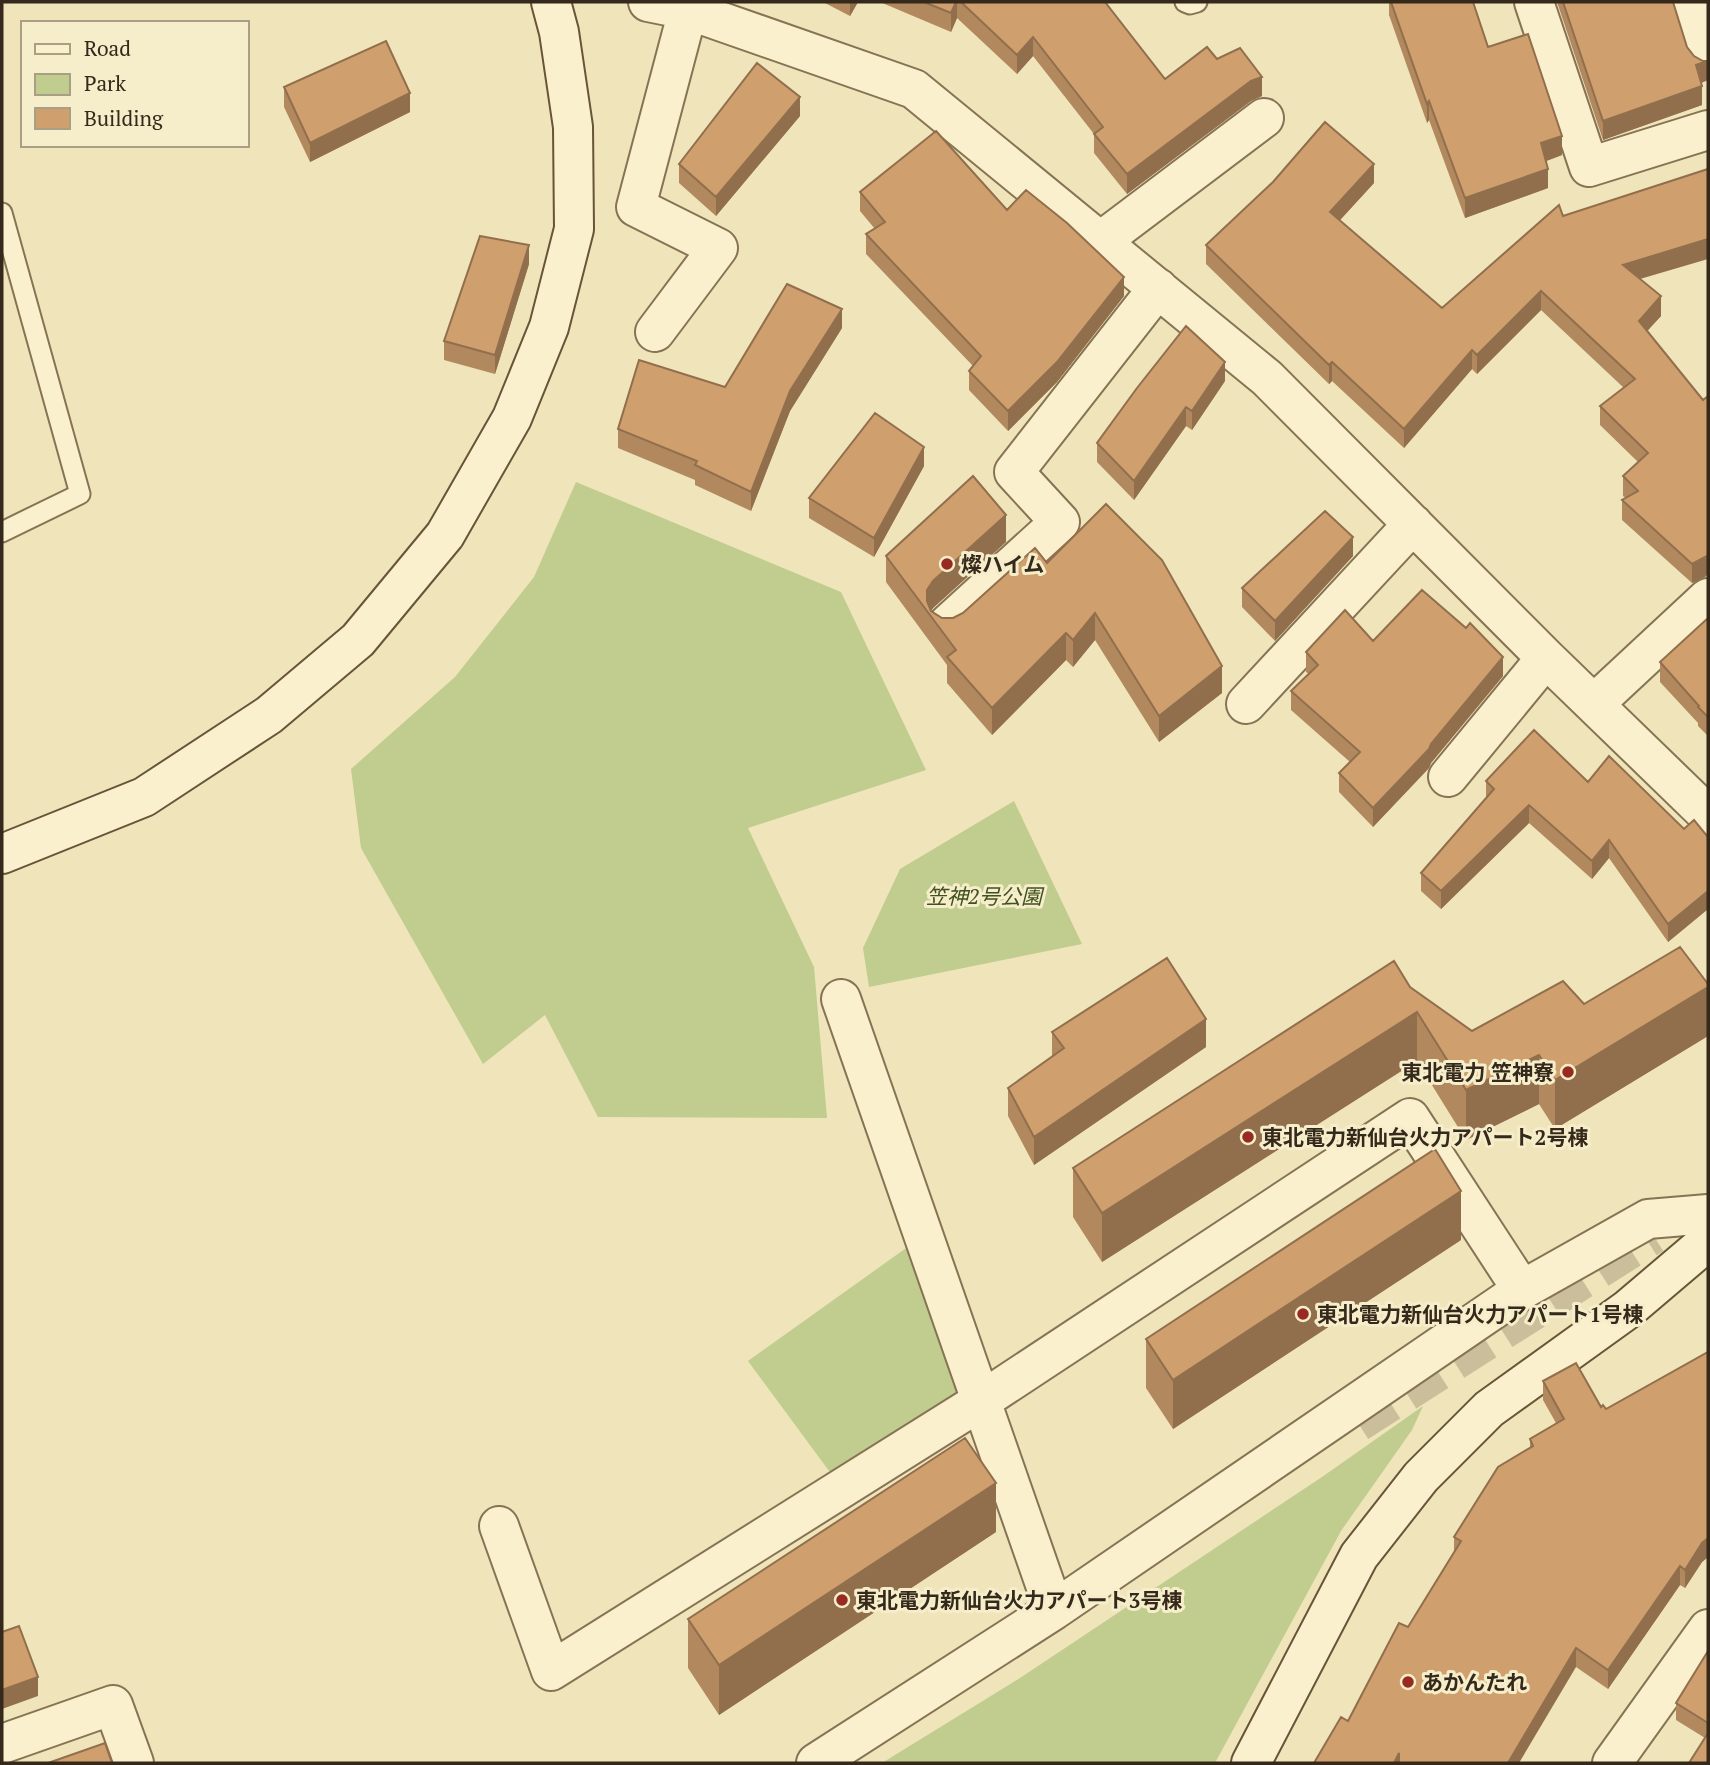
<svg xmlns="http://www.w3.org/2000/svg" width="1710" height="1765" font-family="'PT Serif','Noto Sans JP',serif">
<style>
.green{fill:#c0cd8f}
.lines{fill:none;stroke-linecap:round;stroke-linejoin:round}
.primary-tunnel{stroke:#cabf9a;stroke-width:38;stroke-dasharray:38 19;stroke-linecap:butt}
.lane-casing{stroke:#867354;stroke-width:23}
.street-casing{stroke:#867354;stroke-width:42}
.secondary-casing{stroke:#685438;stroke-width:42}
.lane{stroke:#faf0cd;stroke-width:19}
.street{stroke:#faf0cd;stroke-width:38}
.secondary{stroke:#faf0cd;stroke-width:38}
.wall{fill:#b2895f}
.shaded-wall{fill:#916f4d}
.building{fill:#cf9f6e;stroke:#916f4d;stroke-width:2}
.poi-dot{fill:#972b22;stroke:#f6edca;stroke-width:2.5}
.labels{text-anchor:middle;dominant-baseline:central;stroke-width:6;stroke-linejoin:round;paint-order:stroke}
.poi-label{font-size:21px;font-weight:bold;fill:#34291a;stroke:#f6edca;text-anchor:start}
.park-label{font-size:21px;font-style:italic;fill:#415220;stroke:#f6edca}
</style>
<rect width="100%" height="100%" fill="#efe4ba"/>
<path class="green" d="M 576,482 L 841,592 L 926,770 L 748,828 L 814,967 L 827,1118 L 598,1117 L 545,1015 L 483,1064 L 361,848 L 351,769 L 455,677 L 534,577 Z
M 1014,801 L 1082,944 L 869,987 L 863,948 L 900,869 Z
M 909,1246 L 961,1396 L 835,1479 L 748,1361 Z
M 1423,1406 L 1412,1430 L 1341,1531 L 1215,1763 L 882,1763 L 1020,1678 L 1322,1477 Z"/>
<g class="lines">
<path class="primary-tunnel" d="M 1358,1423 L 1653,1235"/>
<g class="lane-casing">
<path id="lane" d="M 1185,2 L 1190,4 L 1197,2
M 2,213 L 80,494 L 2,532"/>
</g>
<g class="street-casing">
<path id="street" d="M 648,2 L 688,10 L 914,89 L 1267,378 L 1546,658 L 1708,815
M 1534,2 L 1589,167 L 1708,130
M 1690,2 L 1708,59
M 1101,241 L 1264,118
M 655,332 L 718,248 L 636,207 L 688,10
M 948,624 L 1060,522 L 1014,472 L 1158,288
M 1246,704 L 1413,524
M 1594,704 L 1708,598
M 1448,777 L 1546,658
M 841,999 L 1054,1610
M 499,1526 L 551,1671 L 981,1401 L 1410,1118 L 1522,1290
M 2,1744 L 113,1705 L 134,1763
M 816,1763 L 1054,1610 L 1522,1290 L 1648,1219 L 1708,1214
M 1612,1763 L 1708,1629"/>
</g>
<g class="secondary-casing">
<path id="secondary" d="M 2,854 L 144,797 L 269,715 L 358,640 L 445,535 L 512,418 L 549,327 L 574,229 L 573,127 L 559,32 L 551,2
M 1251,1763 L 1359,1556 L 1421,1477 L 1489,1409 L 1628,1309 L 1708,1241"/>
</g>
<use href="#lane" class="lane"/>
<use href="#street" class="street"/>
<use href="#secondary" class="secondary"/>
</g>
<path class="wall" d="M 823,2 L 858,2 L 850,16 Z
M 880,2 L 1105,2 L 1165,79 L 1217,59 L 1262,96 L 1251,101 L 1127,194 L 1094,153 L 1094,134 L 1033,56 L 1017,74 L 957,18 L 951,32 Z
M 1389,2 L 1473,2 L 1488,47 L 1562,155 L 1546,161 L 1548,188 L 1465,218 L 1429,120 L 1427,123 L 1389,15 Z
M 1557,2 L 1673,2 L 1687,47 L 1708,80 L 1701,83 L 1702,105 L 1603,140 Z
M 284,87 L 410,112 L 310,162 L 284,107 Z
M 800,116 L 716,216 L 679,183 L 679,164 Z
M 1374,183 L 1340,220 L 1442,308 L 1563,216 L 1640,279 L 1661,316 L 1647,331 L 1705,577 L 1692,583 L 1622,520 L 1622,500 L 1626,498 L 1623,496 L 1623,476 L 1638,462 L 1600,425 L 1600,406 L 1624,388 L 1541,310 L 1477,374 L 1472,369 L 1404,448 L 1332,381 L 1329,384 L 1206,264 L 1206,245 Z
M 860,192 L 1007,210 L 1124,296 L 1057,382 L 1008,431 L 969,390 L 969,371 L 973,366 L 866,254 L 866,234 L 875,229 L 860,211 Z
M 529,264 L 495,374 L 444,360 L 444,341 Z
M 842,328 L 790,411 L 751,511 L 695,485 L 695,480 L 618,448 L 618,429 L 725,387 Z
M 1225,381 L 1192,430 L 1186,426 L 1134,500 L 1097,462 L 1097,443 Z
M 924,466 L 874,557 L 809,518 L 809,498 Z
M 1006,542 L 933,608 L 931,611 L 942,618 L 953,618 L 1047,563 L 1222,693 L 1159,742 L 1095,640 L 1073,667 L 1066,660 L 992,735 L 947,683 L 947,665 L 886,582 L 886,556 Z
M 1353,556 L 1275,641 L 1242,607 L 1242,588 Z
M 1708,618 L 1708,736 L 1698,726 L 1698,723 L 1660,682 L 1660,662 Z
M 1373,641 L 1503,676 L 1431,763 L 1429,768 L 1373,827 L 1339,792 L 1339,773 L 1350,762 L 1291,710 L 1291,691 L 1309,674 L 1306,672 L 1306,652 Z
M 1486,781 L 1588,782 L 1684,829 L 1708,837 L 1708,909 L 1668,942 L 1609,858 L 1592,879 L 1529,823 L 1441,909 L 1421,891 L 1421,873 L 1486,798 Z
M 1708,984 L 1708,1036 L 1555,1129 L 1539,1104 L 1466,1140 L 1417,1061 L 1102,1262 L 1073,1217 L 1073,1168 L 1410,987 L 1472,1031 L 1584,1004 Z
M 1052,1032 L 1206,1047 L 1034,1165 L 1008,1116 L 1008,1088 L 1052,1057 Z
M 1461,1240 L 1173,1429 L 1146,1388 L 1146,1339 Z
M 1708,1352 L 1708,1557 L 1702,1562 L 1685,1588 L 1680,1585 L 1608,1689 L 1576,1667 L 1348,1721 L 1408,1627 L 1454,1553 L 1454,1537 L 1530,1448 L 1530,1439 L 1556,1423 L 1543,1400 L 1543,1381 L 1606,1409 Z
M 996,1532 L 719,1715 L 688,1668 L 688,1619 Z
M 1708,1651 L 1708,1763 L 1705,1738 L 1676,1720 L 1676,1703 Z"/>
<path class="shaded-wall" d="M 850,2 L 858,2 L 850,16 Z
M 956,2 L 957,2 L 957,18 L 951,32 L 951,13 Z
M 1033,37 L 1033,56 L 1017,74 L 1017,55 Z
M 1708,61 L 1708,80 L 1696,85 L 1696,65 Z
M 1262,77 L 1262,96 L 1251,101 L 1127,194 L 1127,174 L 1251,81 Z
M 1702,86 L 1702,105 L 1603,140 L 1603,121 Z
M 410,93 L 410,112 L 310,162 L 310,143 Z
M 800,97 L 800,116 L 716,216 L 716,197 Z
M 1429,101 L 1429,120 L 1427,123 L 1427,104 Z
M 1562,136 L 1562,155 L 1541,163 L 1541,143 Z
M 1374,164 L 1374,183 L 1330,231 L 1330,212 Z
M 1548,169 L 1548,188 L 1465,218 L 1465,198 Z
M 1708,239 L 1708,259 L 1623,284 L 1623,265 Z
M 529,245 L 529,264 L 495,374 L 495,355 Z
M 1124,277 L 1124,296 L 1057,382 L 1008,431 L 1008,411 Z
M 1541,291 L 1541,310 L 1477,374 L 1477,355 Z
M 1661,296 L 1661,316 L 1639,340 L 1639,321 Z
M 842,309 L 842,328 L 790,411 L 751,511 L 751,492 L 790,391 Z
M 1472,350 L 1472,369 L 1404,448 L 1404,429 Z
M 1225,362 L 1225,381 L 1192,430 L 1192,411 Z
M 1332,362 L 1332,381 L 1329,384 L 1329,365 Z
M 1186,407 L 1186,426 L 1134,500 L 1134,481 Z
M 924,447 L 924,466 L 874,557 L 874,538 Z
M 1006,515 L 1006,542 L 933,608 L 929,614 L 927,610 L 927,590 L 933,581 Z
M 1353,537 L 1353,556 L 1275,641 L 1275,621 Z
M 1708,555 L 1708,574 L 1705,577 L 1692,583 L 1692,564 Z
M 1095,613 L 1095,640 L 1073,667 L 1073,640 Z
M 1066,633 L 1066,660 L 992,735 L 992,708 Z
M 1503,657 L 1503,676 L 1431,763 L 1429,768 L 1373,827 L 1373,808 Z
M 1222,666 L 1222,693 L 1159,742 L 1159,716 Z
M 1529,805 L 1529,823 L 1441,909 L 1441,891 Z
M 1609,840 L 1609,858 L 1592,879 L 1592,861 Z
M 1708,891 L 1708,909 L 1668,942 L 1668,924 Z
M 1708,987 L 1708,1036 L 1555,1129 L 1555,1080 Z
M 1417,1012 L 1417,1061 L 1102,1262 L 1102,1213 Z
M 1206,1019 L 1206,1047 L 1034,1165 L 1034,1137 Z
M 1539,1055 L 1539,1104 L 1466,1140 L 1466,1090 Z
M 1461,1191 L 1461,1240 L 1173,1429 L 1173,1380 Z
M 996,1483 L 996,1532 L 719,1715 L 719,1665 Z
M 1708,1538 L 1708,1557 L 1702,1562 L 1685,1588 L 1685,1570 L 1702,1543 Z
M 1680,1566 L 1680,1585 L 1608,1689 L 1608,1670 Z
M 1576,1648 L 1576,1667 L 1519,1763 L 1508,1763 Z
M 38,1677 L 38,1696 L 2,1709 L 2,1690 Z
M 1399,1753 L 1399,1763 L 1394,1763 Z"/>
<path class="building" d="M 924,2 L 956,2 L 951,13 Z
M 961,2 L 1105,2 L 1165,79 L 1207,47 L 1217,59 L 1240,48 L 1262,77 L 1251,81 L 1127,174 L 1094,134 L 1103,127 L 1033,37 L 1017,55 Z
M 1391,2 L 1473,2 L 1488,47 L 1528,34 L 1562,136 L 1541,143 L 1548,169 L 1465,198 L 1429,101 L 1427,104 Z
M 1563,2 L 1673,2 L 1687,47 L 1694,56 L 1703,61 L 1708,61 L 1696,65 L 1702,86 L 1603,121 Z
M 386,41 L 410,93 L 310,143 L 284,87 Z
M 757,63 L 800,97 L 716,197 L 679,164 Z
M 1325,122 L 1374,164 L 1330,212 L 1442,308 L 1559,205 L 1563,216 L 1708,169 L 1708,239 L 1623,265 L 1661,296 L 1639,321 L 1703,400 L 1708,396 L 1708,555 L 1705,557 L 1692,564 L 1622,500 L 1638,491 L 1623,476 L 1648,453 L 1600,406 L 1635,379 L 1541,291 L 1477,355 L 1472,350 L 1404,429 L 1332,362 L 1329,365 L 1206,245 L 1273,182 Z
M 936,131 L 1007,210 L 1026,190 L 1067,223 L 1124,277 L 1057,362 L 1008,411 L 969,371 L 981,356 L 866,234 L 885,222 L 860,192 Z
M 480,236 L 529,245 L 495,355 L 444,341 Z
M 787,284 L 842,309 L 790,391 L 751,492 L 695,465 L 697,461 L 618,429 L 639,360 L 725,387 Z
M 1186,326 L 1225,362 L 1192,411 L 1186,407 L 1134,481 L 1097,443 L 1137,388 Z
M 875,413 L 924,447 L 874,538 L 809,498 Z
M 973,476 L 1006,515 L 933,581 L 927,590 L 927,601 L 931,611 L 942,618 L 953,618 L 963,613 L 1035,548 L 1047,563 L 1106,504 L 1162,560 L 1222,666 L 1159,716 L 1095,613 L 1073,640 L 1066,633 L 992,708 L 947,657 L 956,650 L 886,556 Z
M 1325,511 L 1353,537 L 1275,621 L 1242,588 Z
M 1422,590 L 1466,628 L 1470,623 L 1503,657 L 1431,744 L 1429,749 L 1373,808 L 1339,773 L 1360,752 L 1291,691 L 1318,665 L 1306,652 L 1345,610 L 1373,641 Z
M 1708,618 L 1708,717 L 1698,707 L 1699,706 L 1660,662 Z
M 1534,730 L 1588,782 L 1609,756 L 1684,829 L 1694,820 L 1708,837 L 1708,891 L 1668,924 L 1609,840 L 1592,861 L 1529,805 L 1441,891 L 1421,873 L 1494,789 L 1486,781 Z
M 1680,947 L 1708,984 L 1708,987 L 1555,1080 L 1539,1055 L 1466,1090 L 1417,1012 L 1102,1213 L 1073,1168 L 1394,961 L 1410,987 L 1472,1031 L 1563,981 L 1584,1004 Z
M 1167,958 L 1206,1019 L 1034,1137 L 1008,1088 L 1064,1048 L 1052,1032 Z
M 1435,1149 L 1461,1191 L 1173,1380 L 1146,1339 Z
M 1708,1352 L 1708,1538 L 1702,1543 L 1685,1570 L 1680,1566 L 1608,1670 L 1576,1648 L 1508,1763 L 1399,1763 L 1399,1753 L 1394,1763 L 1314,1763 L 1341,1717 L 1348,1721 L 1399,1623 L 1408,1627 L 1461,1541 L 1454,1537 L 1498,1467 L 1533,1446 L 1530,1439 L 1564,1419 L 1543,1381 L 1576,1363 L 1601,1407 L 1603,1405 L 1606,1409 Z
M 965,1438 L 996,1483 L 719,1665 L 688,1619 Z
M 19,1626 L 38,1677 L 2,1690 L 2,1632 Z
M 1708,1651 L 1708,1723 L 1676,1703 Z
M 1708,1733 L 1708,1763 L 1689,1763 Z
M 105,1743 L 112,1763 L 48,1763 Z"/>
<g class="poi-dot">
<circle cx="947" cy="564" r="7"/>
<circle cx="1568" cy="1072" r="7"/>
<circle cx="1248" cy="1137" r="7"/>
<circle cx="1303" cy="1314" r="7"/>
<circle cx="842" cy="1600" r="7"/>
<circle cx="1408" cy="1682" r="7"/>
</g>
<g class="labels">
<g class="poi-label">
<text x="961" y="564">燦ハイム</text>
<text x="1554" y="1072" text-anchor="end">東北電力 笠神寮</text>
<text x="1262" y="1137">東北電力新仙台火力アパート2号棟</text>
<text x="1317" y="1314">東北電力新仙台火力アパート1号棟</text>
<text x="856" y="1600">東北電力新仙台火力アパート3号棟</text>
<text x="1422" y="1682">あかんたれ</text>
</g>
<g class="park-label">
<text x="984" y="896">笠神2号公園</text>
</g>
</g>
<rect width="1710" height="1765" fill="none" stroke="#34291a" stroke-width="7"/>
<rect x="21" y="21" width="228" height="126" fill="#f6edca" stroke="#a89f84" stroke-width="2"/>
<rect x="35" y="44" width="35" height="10" fill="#faf0cd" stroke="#a89f84" stroke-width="2"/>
<text x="84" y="56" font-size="21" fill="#34291a">Road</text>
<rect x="35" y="74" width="35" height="21" fill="#c0cd8f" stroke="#a89f84" stroke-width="2"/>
<text x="84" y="91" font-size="21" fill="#34291a">Park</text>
<rect x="35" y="108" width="35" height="21" fill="#cf9f6e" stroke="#a89f84" stroke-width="2"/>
<text x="84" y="126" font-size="21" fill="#34291a">Building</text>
</svg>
